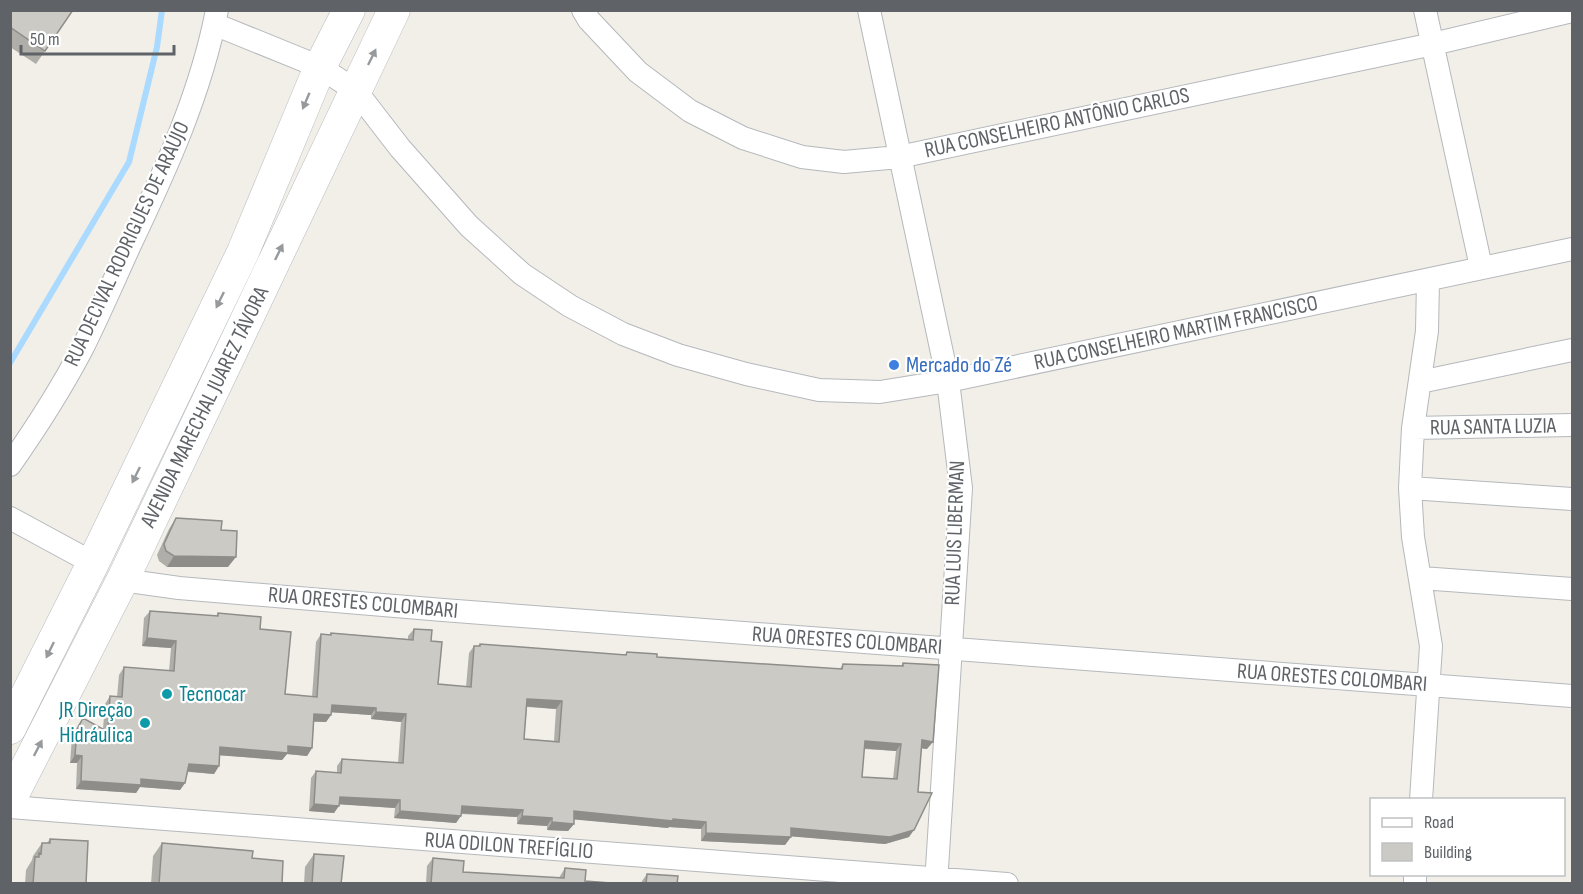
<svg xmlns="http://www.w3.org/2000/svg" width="1583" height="894" font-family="'Sofia Sans Condensed',sans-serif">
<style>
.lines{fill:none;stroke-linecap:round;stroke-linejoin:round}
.stream{stroke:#aadaff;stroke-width:6}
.street-casing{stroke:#b5b8bc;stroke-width:24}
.secondary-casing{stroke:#b6babf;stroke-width:33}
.street{stroke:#fff;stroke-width:22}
.secondary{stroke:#fff;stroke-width:32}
.wall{fill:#afaea9;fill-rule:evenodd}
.shaded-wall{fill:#8f8d8a}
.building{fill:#cccac5;stroke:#8f8d8a;stroke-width:1.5;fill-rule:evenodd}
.oneway{fill:#979a9d}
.shop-dot{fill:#3f7fe0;stroke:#fff;stroke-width:2}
.culture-dot{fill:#0f9aa8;stroke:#fff;stroke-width:2}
.labels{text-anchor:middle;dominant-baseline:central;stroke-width:4.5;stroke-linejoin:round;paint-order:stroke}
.street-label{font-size:22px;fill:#5f6368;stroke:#fff}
.shop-label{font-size:22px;fill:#366cbe;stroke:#fff;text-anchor:start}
.culture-label{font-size:22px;fill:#0d838f;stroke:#fff;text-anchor:start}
</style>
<rect width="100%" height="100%" fill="#f1efe8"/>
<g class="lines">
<path class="stream" d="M 10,363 L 129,162 L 157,47 L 162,10"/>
<g class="street-casing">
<path id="street" d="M 583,10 L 589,20 L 638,72 L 690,111 L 743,138 L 802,157 L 844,162 L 899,157 L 1433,44 L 1572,11
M 869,10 L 948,381 L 961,488 L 936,884
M 1425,10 L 1481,267
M 214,24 L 320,67 L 356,91 L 400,148 L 469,226 L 522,274 L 570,306 L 623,334 L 678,355 L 746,374 L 819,390 L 880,392 L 948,381 L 1572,249
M 1420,382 L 1572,350
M 1413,428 L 1572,425
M 10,465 C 36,428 61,389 82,349 C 99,315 114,280 130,245 C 166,169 201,93 217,10
M 1410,488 L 1572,499
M 10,518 L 93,563
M 1421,578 L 1572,589
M 122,580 L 179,588 L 443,610 L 1572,696
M 1421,800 L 1431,646 L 1413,537 L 1410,488 L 1413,428 L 1427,331 L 1428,281
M 10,807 L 1007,884
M 1415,884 L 1415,874"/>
</g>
<g class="secondary-casing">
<path id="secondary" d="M 10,728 L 93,563 L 243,252 L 320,67 L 349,10
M 10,800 L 124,577 L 394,10"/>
</g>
<use href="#street" class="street"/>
<use href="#secondary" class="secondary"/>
</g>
<path class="wall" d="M 10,10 L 45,51 L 36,64 L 10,47 Z
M 176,518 L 221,530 L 228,567 L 167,567 L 159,561 L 157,555 L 169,529 Z
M 150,611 L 216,616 L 218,613 L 260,629 L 285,694 L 312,697 L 316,642 L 321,634 L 329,635 L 331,633 L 408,639 L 408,636 L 414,629 L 431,641 L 438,684 L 466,687 L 469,653 L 474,646 L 478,646 L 480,644 L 625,655 L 627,652 L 657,657 L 840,669 L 843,664 L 901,666 L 903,663 L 927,749 L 922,748 L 909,837 L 885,844 L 791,836 L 785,845 L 701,841 L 701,829 L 669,827 L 668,828 L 574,819 L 574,824 L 568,831 L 547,830 L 547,826 L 517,824 L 517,817 L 461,814 L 456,823 L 394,818 L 395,808 L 339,804 L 334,813 L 309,811 L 311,778 L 316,771 L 337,773 L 337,766 L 342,759 L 398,763 L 401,722 L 371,719 L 371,715 L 331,712 L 331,715 L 326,722 L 314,722 L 312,748 L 307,756 L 287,754 L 282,760 L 220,755 L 219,766 L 214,774 L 188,772 L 185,783 L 180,790 L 140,787 L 136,793 L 76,789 L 77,763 L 70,763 L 72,737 L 78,725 L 83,718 L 103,729 L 105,704 L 110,696 L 117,697 L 119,675 L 124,667 L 169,671 L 171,648 L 142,646 L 144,618 ZM 527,707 L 556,709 L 554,741 L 524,739 ZM 864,749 L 896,751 L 893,779 L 862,777 Z
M 50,839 L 86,884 L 25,884 L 26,870 L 32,860 L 33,856 L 42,843 L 47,843 Z
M 162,843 L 252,858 L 282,884 L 151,884 L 153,856 Z
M 314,854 L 341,884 L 304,884 L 305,867 Z
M 433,858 L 463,872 L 559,878 L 560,876 L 565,868 L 585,881 L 624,884 L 426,884 L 427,866 Z
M 647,874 L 677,884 L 641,884 L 642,881 Z"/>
<path class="shaded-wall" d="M 174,556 L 236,557 L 228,567 L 167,567 Z
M 147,638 L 176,641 L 171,648 L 142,646 Z
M 527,699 L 562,701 L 556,709 L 522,706 Z
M 332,705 L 376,708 L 371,715 L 327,712 Z
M 376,712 L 406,714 L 401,722 L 371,719 Z
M 314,714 L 331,715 L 326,722 L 309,721 Z
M 922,740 L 933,742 L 927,749 L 917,748 Z
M 865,741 L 901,744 L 896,751 L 859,748 Z
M 288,746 L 312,748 L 307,756 L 287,754 L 282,760 L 215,755 L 220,747 Z
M 75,755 L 82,756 L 77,763 L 70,763 Z
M 189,764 L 219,766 L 214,774 L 184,771 Z
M 141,779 L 185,783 L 180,790 L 140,787 L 136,793 L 76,789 L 81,781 Z
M 340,797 L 400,800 L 395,808 L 334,804 Z
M 314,804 L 339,806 L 334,813 L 309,811 Z
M 462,806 L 523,810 L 517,817 L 457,813 Z
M 400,811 L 461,816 L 456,823 L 394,818 Z
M 574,811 L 673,819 L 706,822 L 701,829 L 669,827 L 668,828 L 569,819 Z
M 522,816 L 552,818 L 547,826 L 517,824 Z
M 552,822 L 574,824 L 568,831 L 547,830 Z
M 791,828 L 914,830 L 909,837 L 885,844 L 786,836 Z
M 706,833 L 791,837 L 785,845 L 701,841 Z"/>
<path class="building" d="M 10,10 L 73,10 L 45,51 L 10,27 Z
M 176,518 L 222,521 L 221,530 L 237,531 L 236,557 L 174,556 L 166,551 L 164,544 Z
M 150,611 L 218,616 L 218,613 L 261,617 L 260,629 L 291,632 L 285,694 L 317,697 L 321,634 L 331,635 L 331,633 L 413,640 L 414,629 L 432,630 L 431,641 L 442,642 L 438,684 L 471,687 L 474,646 L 480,646 L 480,644 L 626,655 L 627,652 L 657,654 L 657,657 L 842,669 L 843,664 L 903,666 L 903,663 L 939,665 L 933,742 L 922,740 L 918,792 L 932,793 L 914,830 L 890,837 L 791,828 L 791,837 L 706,833 L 706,822 L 673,819 L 673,821 L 574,811 L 574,824 L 552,822 L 552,818 L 522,816 L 523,810 L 462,806 L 461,816 L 400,811 L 400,800 L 340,797 L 339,806 L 314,804 L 316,771 L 341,773 L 342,759 L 403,763 L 406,714 L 376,712 L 376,708 L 332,705 L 331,715 L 314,714 L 312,748 L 288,746 L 288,753 L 220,747 L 219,766 L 189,764 L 185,783 L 141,779 L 141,785 L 81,781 L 82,756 L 75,755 L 77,730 L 83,718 L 108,732 L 110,696 L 122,697 L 124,667 L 174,671 L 176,641 L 147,638 ZM 527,699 L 562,701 L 559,742 L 524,739 ZM 865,741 L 901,744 L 897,779 L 862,777 Z
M 50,839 L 88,841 L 86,884 L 33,884 L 35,857 L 39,857 L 39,853 L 41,854 L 42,843 L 50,843 Z
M 162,843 L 253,851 L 252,858 L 283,861 L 282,884 L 159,884 Z
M 314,854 L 344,856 L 341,884 L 312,884 Z
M 433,858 L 464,861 L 463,872 L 564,878 L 565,868 L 586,870 L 585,881 L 624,884 L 431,884 Z
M 647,874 L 678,876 L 677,884 L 646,884 Z"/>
<defs><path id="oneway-solid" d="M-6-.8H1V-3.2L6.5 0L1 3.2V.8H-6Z" transform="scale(1.5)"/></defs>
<g class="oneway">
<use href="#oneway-solid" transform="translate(372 57) rotate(-64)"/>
<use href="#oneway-solid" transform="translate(306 101) rotate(113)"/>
<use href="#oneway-solid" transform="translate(279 252) rotate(-64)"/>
<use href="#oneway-solid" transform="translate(220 300) rotate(116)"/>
<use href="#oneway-solid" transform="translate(136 475) rotate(116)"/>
<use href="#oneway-solid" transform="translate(50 650) rotate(116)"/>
<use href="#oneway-solid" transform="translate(38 748) rotate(-63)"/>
</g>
<circle class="shop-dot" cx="894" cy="365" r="6"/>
<g class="culture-dot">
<circle cx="167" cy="694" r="6"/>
<circle cx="145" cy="723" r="6"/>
</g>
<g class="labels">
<g class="street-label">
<text transform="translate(1057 123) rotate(-12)">RUA CONSELHEIRO ANTÔNIO CARLOS</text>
<text transform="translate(127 244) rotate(-65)">RUA DECIVAL RODRIGUES DE ARAÚJO</text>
<text transform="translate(1176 333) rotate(-12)">RUA CONSELHEIRO MARTIM FRANCISCO</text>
<text transform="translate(205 407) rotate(-64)">AVENIDA MARECHAL JUAREZ TÁVORA</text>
<text transform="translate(1493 427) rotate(-1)">RUA SANTA LUZIA</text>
<text transform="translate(955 533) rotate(-88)">RUA LUIS LIBERMAN</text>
<text transform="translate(363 603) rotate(5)">RUA ORESTES COLOMBARI</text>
<text transform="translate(847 641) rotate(4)">RUA ORESTES COLOMBARI</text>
<text transform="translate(1332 678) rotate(4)">RUA ORESTES COLOMBARI</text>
<text transform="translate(509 846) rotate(4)">RUA ODILON TREFÍGLIO</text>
</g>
<g class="shop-label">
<text x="906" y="365">Mercado do Zé</text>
</g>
<g class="culture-label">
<text x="179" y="694">Tecnocar</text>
<text x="133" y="710" text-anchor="end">JR Direção<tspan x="133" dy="25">Hidráulica</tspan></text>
</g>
</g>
<rect width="1583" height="894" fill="none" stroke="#5f6368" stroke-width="24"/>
<rect x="1370" y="798" width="195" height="78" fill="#ffffff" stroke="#bfc1c3" stroke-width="1.5"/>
<rect x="1382" y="818" width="30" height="9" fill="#ffffff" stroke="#bfc1c3" stroke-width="1.5"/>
<text x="1424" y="828" font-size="18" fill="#5f6368">Road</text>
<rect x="1382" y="843" width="30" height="18" fill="#cccac5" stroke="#bfc1c3" stroke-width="1.5"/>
<text x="1424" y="858" font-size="18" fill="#5f6368">Building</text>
<path d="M21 45v9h153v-9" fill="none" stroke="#5f6368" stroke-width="3"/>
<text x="30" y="45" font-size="18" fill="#5f6368" stroke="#ffffff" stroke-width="4.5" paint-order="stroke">50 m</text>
</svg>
